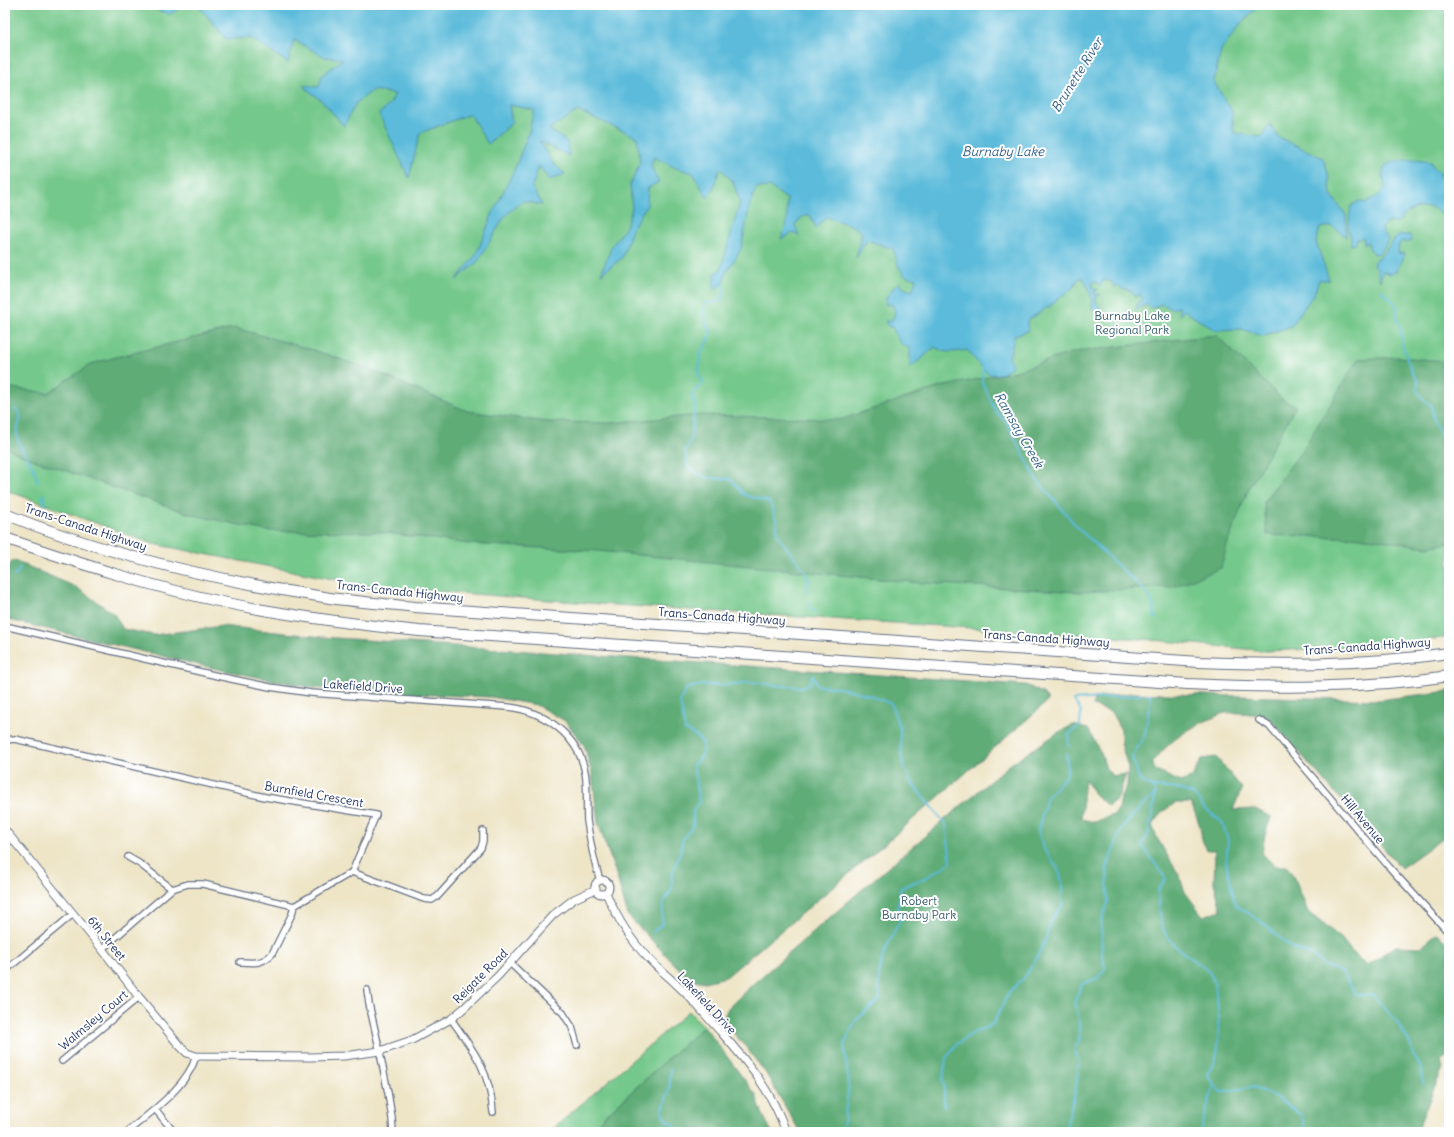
<svg xmlns="http://www.w3.org/2000/svg" width="1454" height="1137" font-family="Delius,sans-serif">
<style>
.green{fill:#74c88b;stroke:#487c74}
.forest{fill:#5fac77;stroke:#3d6e6a;fill-rule:evenodd}
.water{fill:#5cbbda;stroke:#3c759c}
.lines{fill:none;stroke-linecap:round;stroke-linejoin:round}
.stream{stroke:#5cbbda;stroke-width:2}
.minor-casing{stroke:#656f83;stroke-width:8}
.tertiary-casing{stroke:#656f83;stroke-width:9}
.motorway-casing{stroke:#656f83;stroke-width:12}
.minor{stroke:#fff;stroke-width:5.5}
.tertiary{stroke:#fff;stroke-width:7}
.motorway{stroke:#fff;stroke-width:10}
.labels{text-anchor:middle;dominant-baseline:central;stroke-width:4;stroke-linejoin:round;paint-order:stroke}
.park-label{font-size:12px;fill:#365d6c;stroke:#fff}
.street-label{font-size:12px;fill:#1b2f5e;stroke:#fff}
.water-label{font-size:13px;font-style:italic;fill:#326089;stroke:#fff}
</style>
<rect width="100%" height="100%" fill="#fff"/>
<filter id="ink" filterUnits="userSpaceOnUse"><feTurbulence type="fractalNoise" baseFrequency=".025" numOctaves="2"/><feDisplacementMap in="SourceGraphic" scale="8" xChannelSelector="R" yChannelSelector="G"/><feConvolveMatrix kernelMatrix="1 2 1 2 8 2 1 2 1" color-interpolation-filters="sRGB"/></filter>
<filter id="wash" filterUnits="userSpaceOnUse"><feTurbulence type="fractalNoise" baseFrequency=".012" numOctaves="4" result="noise"/><feDisplacementMap in="SourceGraphic" scale="16" xChannelSelector="R" yChannelSelector="G"/><feGaussianBlur stdDeviation="0.9" result="paint"/><feColorMatrix in="noise" values="0 0 0 0 0 0 0 0 0 0 0 0 0 0 0 0 0 1.4 0 .05"/><feComposite in="paint" operator="in"/></filter>
<g filter="url(#wash)">
<rect width="100%" height="100%" fill="#eee5c7"/>
<path class="green" d="M 5,5 L 1449,5 L 1449,637 L 1384,646 L 1266,651 L 1142,639 L 614,605 L 369,586 L 153,544 L 5,490 Z
M 689,1011 L 704,1026 L 587,1132 L 549,1132 Z"/>
<path class="forest" d="M 235,328 L 310,349 L 369,369 L 467,411 L 547,422 L 610,423 L 699,415 L 804,418 L 839,420 L 940,387 L 1016,371 L 1074,352 L 1216,335 L 1283,400 L 1296,406 L 1248,490 L 1228,542 L 1221,568 L 1173,587 L 1081,592 L 920,583 L 598,551 L 469,544 L 379,532 L 267,531 L 190,514 L 23,456 L 5,447 L 5,387 L 48,393 L 91,364 L 120,356 Z
M 1398,357 L 1444,361 L 1449,358 L 1449,543 L 1427,547 L 1368,538 L 1267,535 L 1264,502 L 1303,449 L 1358,359 Z
M 13,560 L 76,587 L 114,614 L 123,629 L 154,635 L 222,626 L 322,637 L 1026,685 L 1044,694 L 1048,701 L 888,841 L 726,977 L 705,982 L 689,979 L 628,916 L 615,871 L 598,823 L 592,774 L 584,745 L 565,721 L 536,705 L 491,697 L 381,693 L 314,688 L 221,670 L 5,619 L 5,572 Z
M 1449,691 L 1449,820 L 1444,822 L 1442,839 L 1401,868 L 1268,717 C 1257,714 1236,712 1225,713 C 1221,714 1216,716 1213,718 C 1189,727 1169,742 1153,761 L 1154,770 L 1181,782 L 1192,777 L 1202,759 L 1216,757 L 1242,788 L 1233,810 L 1255,809 L 1271,817 L 1265,835 L 1262,853 L 1275,866 L 1287,866 L 1296,881 L 1308,912 L 1341,938 L 1356,957 L 1368,965 L 1396,946 L 1420,947 L 1437,933 L 1449,945 L 1449,1056 L 1441,1060 L 1443,1068 L 1416,1132 L 800,1132 L 765,1072 L 745,1046 L 722,1021 L 728,1008 L 754,983 L 873,880 L 1008,766 L 1059,732 L 1073,725 L 1088,729 L 1101,753 L 1106,769 L 1113,776 L 1126,774 L 1118,798 L 1108,806 L 1094,794 L 1085,779 L 1081,819 L 1095,822 L 1115,814 L 1119,808 L 1121,797 L 1127,785 L 1128,768 L 1121,743 L 1121,730 L 1111,712 L 1093,706 L 1094,698 L 1132,693 L 1378,700 ZM 1175,803 L 1191,803 L 1200,826 L 1202,840 L 1207,850 L 1215,850 L 1214,883 L 1221,910 L 1203,916 L 1185,892 L 1179,875 L 1157,838 L 1152,825 L 1161,813 Z
M 704,1026 L 756,1095 L 763,1115 L 772,1132 L 587,1132 Z"/>
<path class="water" d="M 139,5 L 185,5 L 170,14 Z
M 198,5 L 1260,5 L 1242,22 L 1221,50 L 1214,82 L 1232,111 L 1234,133 L 1262,137 L 1270,124 L 1278,137 L 1323,158 L 1328,173 L 1331,195 L 1346,215 L 1346,237 L 1332,226 L 1320,228 L 1316,242 L 1329,280 L 1319,280 L 1314,294 L 1291,326 L 1262,336 L 1242,329 L 1215,330 L 1189,314 L 1185,310 L 1179,315 L 1179,307 L 1172,309 L 1162,304 L 1152,308 L 1146,305 L 1136,309 L 1138,303 L 1143,299 L 1139,294 L 1135,297 L 1132,291 L 1122,289 L 1119,285 L 1114,287 L 1112,282 L 1103,280 L 1101,286 L 1095,281 L 1092,284 L 1093,289 L 1098,290 L 1094,292 L 1095,295 L 1101,294 L 1096,297 L 1096,303 L 1100,307 L 1099,316 L 1093,309 L 1090,291 L 1083,278 L 1079,278 L 1071,290 L 1058,298 L 1054,303 L 1027,321 L 1028,331 L 1015,335 L 1009,357 L 1012,366 L 1004,373 C 1000,374 994,375 990,374 C 985,373 972,355 967,350 C 955,352 945,354 935,347 L 910,368 L 910,348 C 897,345 898,337 892,327 L 889,327 L 885,321 L 892,321 L 895,312 L 892,304 L 886,305 L 886,298 L 894,287 L 899,283 L 903,288 L 912,291 L 916,279 L 905,276 L 899,268 L 893,249 L 867,240 L 856,258 L 862,233 L 853,226 L 826,217 L 816,228 L 810,215 L 802,217 L 795,225 L 799,236 L 793,233 L 781,239 L 787,223 L 787,199 L 770,187 L 756,188 L 750,204 L 741,249 L 725,275 L 724,284 L 719,285 L 717,289 L 714,289 L 715,284 L 713,282 L 716,277 L 714,274 L 721,269 L 740,202 L 733,182 L 720,168 L 713,190 L 707,198 L 693,173 L 676,168 L 654,157 L 651,167 L 659,182 L 648,188 L 647,205 L 633,227 L 622,258 L 601,274 L 612,246 L 626,227 L 632,208 L 630,185 L 640,163 L 637,137 L 578,111 L 549,129 L 567,142 L 569,156 L 539,141 L 553,163 L 565,174 L 549,180 L 539,166 L 532,187 L 542,205 L 522,201 L 505,216 L 478,261 L 456,280 L 476,255 L 492,215 L 515,168 L 529,132 L 534,110 L 509,105 L 512,123 L 488,144 L 470,114 L 420,133 L 409,178 L 379,114 L 390,104 L 395,94 L 373,90 L 356,103 L 344,126 L 323,102 L 302,85 L 319,87 L 322,75 L 343,59 L 325,57 L 294,40 L 288,63 L 251,38 L 226,39 Z
M 1414,160 L 1431,162 L 1434,169 L 1440,172 L 1440,177 L 1447,183 L 1446,188 L 1449,188 L 1449,218 L 1432,207 L 1417,208 L 1408,212 L 1398,222 L 1387,223 L 1382,228 L 1383,233 L 1388,239 L 1385,246 L 1380,253 L 1373,254 L 1369,247 L 1368,242 L 1364,244 L 1363,237 L 1356,240 L 1356,244 L 1351,245 L 1351,238 L 1348,228 L 1351,206 L 1359,201 L 1365,203 L 1379,195 L 1385,188 C 1385,182 1382,176 1383,171 C 1385,159 1405,160 1414,160 Z
M 1400,235 L 1410,235 L 1412,240 L 1407,243 L 1403,241 L 1399,244 L 1398,251 L 1399,254 L 1404,253 C 1405,260 1398,265 1396,271 L 1390,274 L 1383,271 L 1380,281 L 1377,268 L 1373,264 L 1375,260 C 1387,253 1389,242 1400,235 Z"/>
<g class="lines">
<path class="stream" d="M 724,284 L 723,299 L 717,302 L 705,303 C 701,316 705,321 711,333 L 708,341 L 701,351 L 698,374 L 703,382 L 691,396 L 695,403 L 691,440 L 685,451 L 688,467 C 702,479 713,479 731,479 L 744,495 L 770,502 L 776,520 L 778,536 L 805,571 L 809,581 L 806,589 L 807,593
M 1381,290 L 1391,299 L 1397,307 L 1397,318 L 1401,331 L 1402,344 L 1412,372 L 1418,382 L 1417,390 L 1422,398 L 1431,405 C 1434,422 1435,431 1449,442
M 983,368 L 982,382 L 996,412 L 1007,423 L 1037,480 L 1079,529 L 1145,591 L 1153,604 L 1155,618
M 5,398 L 9,403
M 15,409 C 27,419 16,423 17,434 C 17,444 25,454 30,462 C 34,468 36,476 38,483
M 43,495 L 45,505
M 14,576 L 18,572 L 20,567
M 808,602 L 809,606 L 815,612
M 813,675 L 818,686 C 844,687 868,693 891,704 L 900,729 L 902,760 L 910,781 L 946,825 L 951,862 L 929,876 L 901,888 L 898,905 L 901,919 C 885,948 875,965 880,999 L 856,1020 L 844,1045 L 849,1084 L 844,1122 L 840,1132
M 1068,746 L 1069,734 L 1080,725 L 1081,712 L 1074,700 L 1151,694 L 1145,734 L 1132,757 L 1140,781 L 1153,787 L 1155,794 L 1152,817 L 1148,834 L 1142,845 L 1166,879 L 1158,890 C 1160,901 1159,916 1162,926 C 1168,947 1194,958 1208,971 C 1220,982 1220,1042 1216,1058 C 1215,1063 1210,1069 1207,1074 L 1220,1092 L 1253,1087 L 1278,1098 L 1302,1116 L 1306,1132
M 1154,787 L 1178,789 L 1194,794 L 1204,808 L 1222,822 L 1228,840 L 1226,862 L 1235,905 L 1259,920 L 1292,948 L 1314,956 L 1325,966 L 1342,972 L 1356,995 L 1373,995 L 1397,1022 L 1408,1040 L 1414,1056 L 1421,1068 L 1423,1084
M 653,932 L 662,924 L 663,904 L 672,889 L 672,874 L 680,853 L 683,839 L 693,826 L 693,811 L 699,802 L 693,765 L 702,756 L 703,743 L 696,736 L 685,730 L 680,701 L 687,688 L 703,685 L 723,685 L 752,682 L 780,686 L 801,687 L 810,684 L 813,675
M 670,1069 L 670,1087 L 662,1112 L 667,1121 L 675,1125 L 676,1132
M 944,1107 L 944,1090 L 943,1079 L 946,1058 L 956,1045 L 970,1035 L 993,1024 L 1009,992 L 1024,978 L 1035,961 L 1046,938 L 1053,917 L 1062,906 L 1062,882 L 1058,869 L 1043,848 L 1038,830 L 1047,797 L 1067,775 L 1067,754
M 1065,1132 L 1076,1088 L 1079,1062 L 1074,1048 L 1079,1042 L 1079,1021 L 1075,1001 L 1082,984 L 1098,978 L 1105,968 L 1102,952 L 1101,922 L 1108,902 L 1107,867 L 1121,829 L 1136,812 L 1155,794
M 1200,1132 L 1214,1084"/>
</g>
</g>
<g filter="url(#ink)">
<g class="lines">
<g class="minor-casing">
<path id="minor" d="M 5,626 L 222,677 L 270,687 L 311,693 L 508,707 C 544,711 578,735 585,772 C 588,788 586,805 587,821 C 590,841 594,861 600,881
M 1259,720 L 1269,726 L 1390,868 L 1449,933
M 5,740 L 15,739 L 265,797 L 376,815 L 352,872 L 294,906 L 203,884 L 188,884 L 172,889 L 102,949
M 128,857 L 140,864 L 172,889
M 352,872 L 424,899 L 432,900 L 438,896 L 481,848 L 483,841 L 483,831
M 1444,927 L 1449,923
M 240,962 C 254,963 262,964 272,954 L 292,914 L 294,906
M 510,963 L 563,1013 L 572,1027 L 577,1045
M 5,971 L 73,914
M 367,990 L 369,1004 L 378,1043 L 388,1093 L 392,1118 L 393,1132
M 451,1019 C 474,1051 490,1071 493,1112
M 62,1061 L 139,997
M 155,1109 L 174,1132
M 127,1132 C 150,1113 188,1086 196,1056"/>
</g>
<g class="tertiary-casing">
<path id="tertiary" d="M 5,830 L 102,949 L 139,997 L 179,1045 L 187,1053 L 196,1056 L 311,1057 L 344,1056 L 380,1051 L 412,1040 L 451,1019 L 463,1009 L 498,976 L 553,915 L 574,899 L 596,889
M595 887a7 7 0 1 1 14 0a7 7 0 1 1-14 0Z
M 606,893 C 617,918 630,940 649,959 C 657,968 667,975 676,984 C 692,998 705,1015 720,1031 C 748,1063 772,1091 786,1132"/>
</g>
<g class="motorway-casing">
<path id="motorway" d="M 5,514 C 109,556 220,581 330,598 C 358,602 387,604 415,607 L 1199,662 C 1282,665 1366,665 1449,653
M 5,538 C 78,563 151,587 227,603 C 290,616 354,624 419,631 L 1188,684 C 1275,688 1363,689 1449,676"/>
</g>
<use href="#minor" class="minor"/>
<use href="#tertiary" class="tertiary"/>
<use href="#motorway" class="motorway"/>
</g>
</g>
<g class="labels">
<g class="park-label">
<text x="1132" y="315">Burnaby Lake<tspan x="1132" dy="14">Regional Park</tspan></text>
<text x="919" y="900">Robert<tspan x="919" dy="14">Burnaby Park</tspan></text>
</g>
<g class="street-label">
<text transform="translate(86 527) rotate(18)">Trans-Canada Highway</text>
<text transform="translate(400 591) rotate(6)">Trans-Canada Highway</text>
<text transform="translate(722 616) rotate(4)">Trans-Canada Highway</text>
<text transform="translate(1046 638) rotate(4)">Trans-Canada Highway</text>
<text transform="translate(1367 646) rotate(-4)">Trans-Canada Highway</text>
<text transform="translate(363 686) rotate(4)">Lakefield Drive</text>
<text transform="translate(314 794) rotate(10)">Burnfield Crescent</text>
<text transform="translate(1363 819) rotate(50)">Hill Avenue</text>
<text transform="translate(107 938) rotate(51)">6th Street</text>
<text transform="translate(480 976) rotate(-45)">Reigate Road</text>
<text transform="translate(707 1003) rotate(47)">Lakefield Drive</text>
<text transform="translate(93 1020) rotate(-40)">Walmsley Court</text>
</g>
<g class="water-label">
<text transform="translate(1077 75) rotate(-58)">Brunette River</text>
<text x="1003" y="151">Burnaby Lake</text>
<text transform="translate(1019 430) rotate(60)">Ramsay Creek</text>
</g>
</g>
<rect width="1454" height="1137" fill="none" stroke="#fff" stroke-width="20"/>
</svg>
